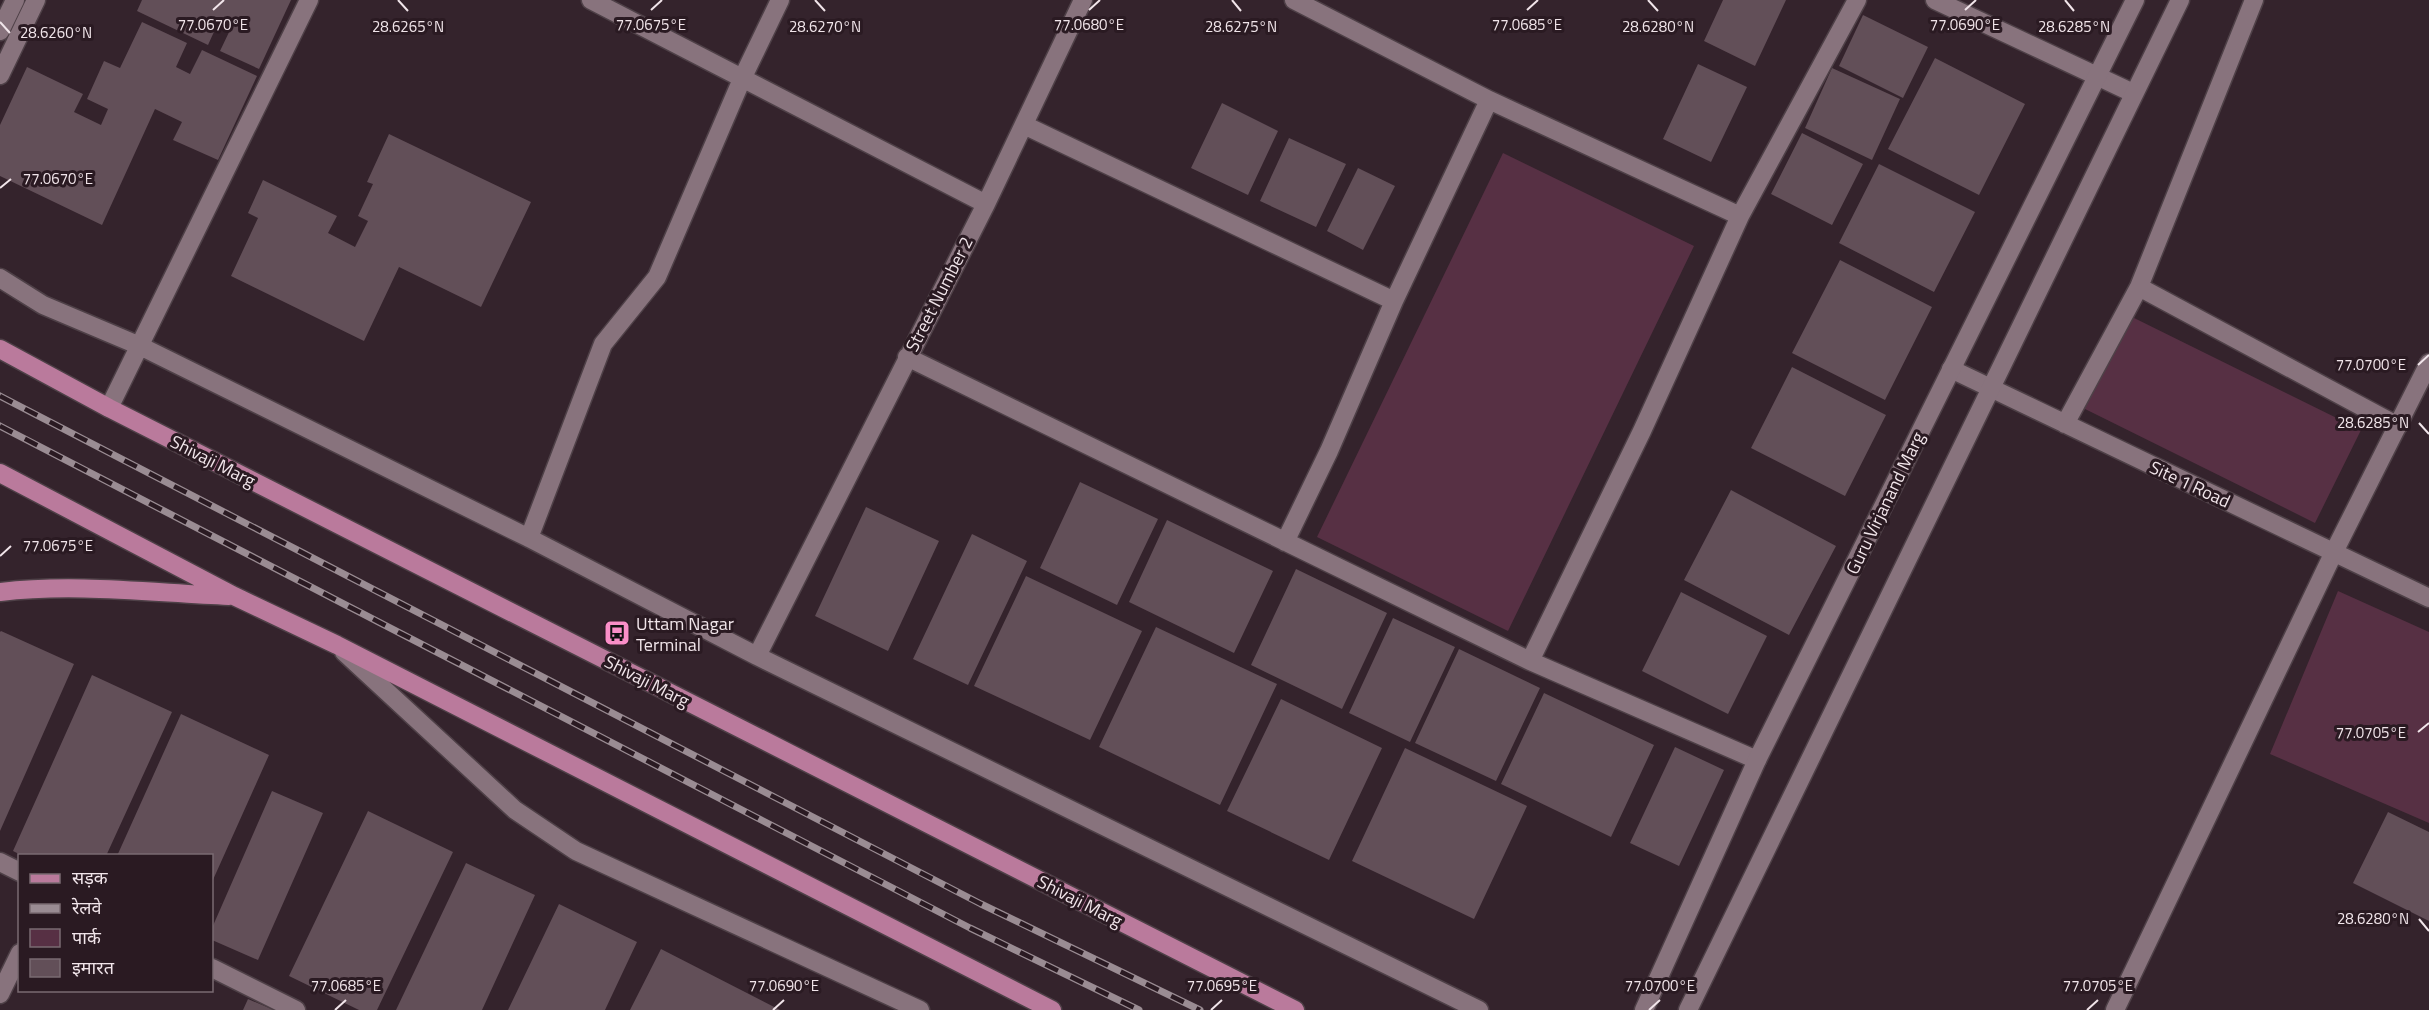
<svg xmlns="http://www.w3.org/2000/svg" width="2429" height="1010" font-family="'Titillium Web','Noto Sans Devanagari',sans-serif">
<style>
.green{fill:#573044}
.building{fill:#624f58}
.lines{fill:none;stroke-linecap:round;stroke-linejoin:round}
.street-casing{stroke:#4e4047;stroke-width:21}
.secondary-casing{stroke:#4e4047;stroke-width:21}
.primary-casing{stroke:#4e4047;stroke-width:21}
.street{stroke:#88737d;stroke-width:18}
.secondary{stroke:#88737d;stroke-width:18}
.primary{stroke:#ba7a9c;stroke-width:18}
.rail-casing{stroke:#9a8c93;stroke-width:7}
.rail{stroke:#2a1a22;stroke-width:4.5;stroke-dasharray:14;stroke-linecap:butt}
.ticks{fill:none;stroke:#f1e5ea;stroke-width:2}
.labels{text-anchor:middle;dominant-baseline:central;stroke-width:6;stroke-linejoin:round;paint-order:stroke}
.street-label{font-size:18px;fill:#f1e5ea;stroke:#2a1a22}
.poi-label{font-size:18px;fill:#f1e5ea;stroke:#2a1a22;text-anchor:start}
.ticks-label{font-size:15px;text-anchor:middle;fill:#f1e5ea;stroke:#2a1a22;stroke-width:6;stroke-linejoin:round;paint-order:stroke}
</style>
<rect width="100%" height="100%" fill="#34232c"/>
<path class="green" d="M 1503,153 L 1694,246 L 1508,631 L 1317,537 Z
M 2126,314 L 2361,430 L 2315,523 L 2081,407 Z
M 2338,591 L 2429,632 L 2429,823 L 2270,754 Z"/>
<path class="building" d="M 142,0 L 291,0 L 259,69 L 220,51 L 231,28 L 218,23 L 208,45 L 137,11 Z
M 1723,0 L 1786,0 L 1755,66 L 1704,41 Z
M 1863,15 L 1928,47 L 1903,98 L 1839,66 Z
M 142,22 L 187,43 L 176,67 L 190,74 L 202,50 L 257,76 L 218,160 L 173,140 L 182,122 L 155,109 L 102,225 L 0,176 L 0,125 L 27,67 L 83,94 L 74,112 L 101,125 L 108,109 L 87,99 L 104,61 L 120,68 Z
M 1935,58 L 2025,104 L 1979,195 L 1888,149 Z
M 1698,64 L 1747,87 L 1711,162 L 1663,139 Z
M 1832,68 L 1900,99 L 1872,160 L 1805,128 Z
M 1222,103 L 1278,131 L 1248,195 L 1191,168 Z
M 1802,133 L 1863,164 L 1832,225 L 1771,194 Z
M 389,134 L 531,202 L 481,307 L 399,267 L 364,341 L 231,276 L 258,218 L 248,213 L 263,180 L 337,216 L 328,233 L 355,247 L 368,221 L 358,216 L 373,184 L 367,182 Z
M 1289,138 L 1346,164 L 1316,227 L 1260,201 Z
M 1879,164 L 1975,212 L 1934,292 L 1839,243 Z
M 1358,168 L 1395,186 L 1363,250 L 1327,231 Z
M 1840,260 L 1932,307 L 1885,400 L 1792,353 Z
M 1792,367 L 1886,415 L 1845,496 L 1751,448 Z
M 1080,482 L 1158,519 L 1117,605 L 1040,568 Z
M 1731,490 L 1836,546 L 1789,635 L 1684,580 Z
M 866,507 L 939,541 L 888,651 L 815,616 Z
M 1167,520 L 1273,571 L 1234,653 L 1129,602 Z
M 972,534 L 1027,561 L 968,685 L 913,659 Z
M 1296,569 L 1387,613 L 1342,709 L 1251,665 Z
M 1026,576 L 1142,631 L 1090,740 L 974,686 Z
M 1681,592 L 1767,636 L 1728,714 L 1642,671 Z
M 1393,618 L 1455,647 L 1410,742 L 1349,713 Z
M 1156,627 L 1277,684 L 1220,805 L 1099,747 Z
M 1,631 L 74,664 L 0,831 L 0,632 Z
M 1459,649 L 1540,688 L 1496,781 L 1415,743 Z
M 92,675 L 172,712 L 106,856 L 23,856 L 13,851 Z
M 1544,693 L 1654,745 L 1611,837 L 1501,784 Z
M 1281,699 L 1382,748 L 1329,860 L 1227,811 Z
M 181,714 L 269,755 L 212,882 L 212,856 L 117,856 Z
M 1675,747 L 1724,770 L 1679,866 L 1630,843 Z
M 1405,748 L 1527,806 L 1474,919 L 1352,861 Z
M 272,791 L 323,813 L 258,960 L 212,940 L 212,928 Z
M 368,811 L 453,852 L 377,1010 L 359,1010 L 289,976 Z
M 2388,812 L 2429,832 L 2429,921 L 2353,883 Z
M 466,863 L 535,895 L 482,1010 L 396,1010 Z
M 559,904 L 637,942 L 605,1010 L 508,1010 Z
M 661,949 L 780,1010 L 630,1010 Z
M 248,999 L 274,1010 L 243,1010 Z"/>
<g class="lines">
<g class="street-casing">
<path id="street" d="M 591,0 L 986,204
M 1083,0 L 986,204 L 757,656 L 1479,1010
M 1294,0 L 1489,100 L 1740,216
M 1935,0 L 2133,93
M 0,31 L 15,0
M 0,75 L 36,0
M 1024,125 L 1394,301
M 0,278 L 43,305 L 140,346 L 529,538 L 757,656
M 2139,287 L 2398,426
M 907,357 L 1530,661 L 1757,760
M 1951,369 L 2429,598
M 109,408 L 309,0
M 2065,424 L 2139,287 L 2254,0
M 529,538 L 603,344 L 657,277 L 742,79 L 780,0
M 1285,542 L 1329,451 L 1394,301 L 1489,100
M 1530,661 L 1642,431 L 1740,216 L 1857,0
M 0,862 L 20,872
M 212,968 L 296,1010
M 0,994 L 20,953
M 2115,1010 L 2334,552 L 2429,363"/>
</g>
<g class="secondary-casing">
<path id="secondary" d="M 344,652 L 515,810 L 576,851 L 920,1010
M 1644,1010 L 1757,760 L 2135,0
M 1688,1010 L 2180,0"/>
</g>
<g class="primary-casing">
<path id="primary" d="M 0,349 L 109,408 L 1295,1010
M 0,473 L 234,596 L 337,645 L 1052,1010
M 0,592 C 75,583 154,593 229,596"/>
</g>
<use href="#street" class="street"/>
<use href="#secondary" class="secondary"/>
<use href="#primary" class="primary"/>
<g class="rail-casing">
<path id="rail" d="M 0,396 L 981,904 L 1200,1010
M 0,426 L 970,928 L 1139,1010"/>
</g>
<use href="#rail" class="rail"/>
</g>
<path class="ticks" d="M 398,0 L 408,11M 815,0 L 825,11M 1232,0 L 1241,11M 1648,0 L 1658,11M 2065,0 L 2074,11M 213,10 L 224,0M 651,10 L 662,0M 1089,10 L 1100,0M 1527,10 L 1538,0M 1965,10 L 1976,0M 0,22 L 10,33M 0,188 L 11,179M 2418,365 L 2429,355M 2419,423 L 2429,434M 0,556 L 11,546M 2418,732 L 2429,723M 2419,919 L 2429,931M 335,1010 L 346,1000M 773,1010 L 784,1000M 1211,1010 L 1222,1000M 1649,1010 L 1660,1000M 2087,1010 L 2098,1000"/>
<defs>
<g id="bus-square" transform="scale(1.35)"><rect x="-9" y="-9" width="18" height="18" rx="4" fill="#fa8fc8" stroke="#2a1a22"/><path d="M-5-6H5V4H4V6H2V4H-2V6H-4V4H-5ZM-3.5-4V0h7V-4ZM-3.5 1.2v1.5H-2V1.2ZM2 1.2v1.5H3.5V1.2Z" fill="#111"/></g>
</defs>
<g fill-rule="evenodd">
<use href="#bus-square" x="617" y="633"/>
</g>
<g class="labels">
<g class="street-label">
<text transform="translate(939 294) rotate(-63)">Street Number 2</text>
<text transform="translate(213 461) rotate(27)">Shivaji Marg</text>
<text transform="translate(2190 484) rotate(25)">Site 1 Road</text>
<text transform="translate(1885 503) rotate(-64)">Guru Virjanand Marg</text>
<text transform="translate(647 681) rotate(27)">Shivaji Marg</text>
<text transform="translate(1080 901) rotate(27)">Shivaji Marg</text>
</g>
<g class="poi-label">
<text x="636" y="623">Uttam Nagar<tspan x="636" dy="21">Terminal</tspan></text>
</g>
</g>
<g class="ticks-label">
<text x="213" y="30">77.0670°E</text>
<text x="651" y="30">77.0675°E</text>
<text x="1089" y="30">77.0680°E</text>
<text x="1527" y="30">77.0685°E</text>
<text x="1965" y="30">77.0690°E</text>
<text x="408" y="32">28.6265°N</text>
<text x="825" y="32">28.6270°N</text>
<text x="1241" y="32">28.6275°N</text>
<text x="1658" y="32">28.6280°N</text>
<text x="2074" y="32">28.6285°N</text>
<text x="56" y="38">28.6260°N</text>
<text x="58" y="184">77.0670°E</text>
<text x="2371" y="370">77.0700°E</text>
<text x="2373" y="428">28.6285°N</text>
<text x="58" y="551">77.0675°E</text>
<text x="2371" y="738">77.0705°E</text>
<text x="2373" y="924">28.6280°N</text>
<text x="346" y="991">77.0685°E</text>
<text x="784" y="991">77.0690°E</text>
<text x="1222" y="991">77.0695°E</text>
<text x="1660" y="991">77.0700°E</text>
<text x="2098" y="991">77.0705°E</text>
</g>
<rect x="18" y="854" width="195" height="138" fill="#2a1a22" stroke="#7a6b72" stroke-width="1.5"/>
<rect x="30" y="874" width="30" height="9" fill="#ba7a9c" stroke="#7a6b72" stroke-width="1.5"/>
<text x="72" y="884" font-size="18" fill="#f1e5ea">सड़क</text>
<rect x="30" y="904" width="30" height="9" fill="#9a8c93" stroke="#7a6b72" stroke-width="1.5"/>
<text x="72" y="914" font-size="18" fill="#f1e5ea">रेलवे</text>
<rect x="30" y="929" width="30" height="18" fill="#573044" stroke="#7a6b72" stroke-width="1.5"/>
<text x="72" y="944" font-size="18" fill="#f1e5ea">पार्क</text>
<rect x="30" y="959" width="30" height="18" fill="#624f58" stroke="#7a6b72" stroke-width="1.5"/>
<text x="72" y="974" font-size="18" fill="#f1e5ea">इमारत</text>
</svg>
